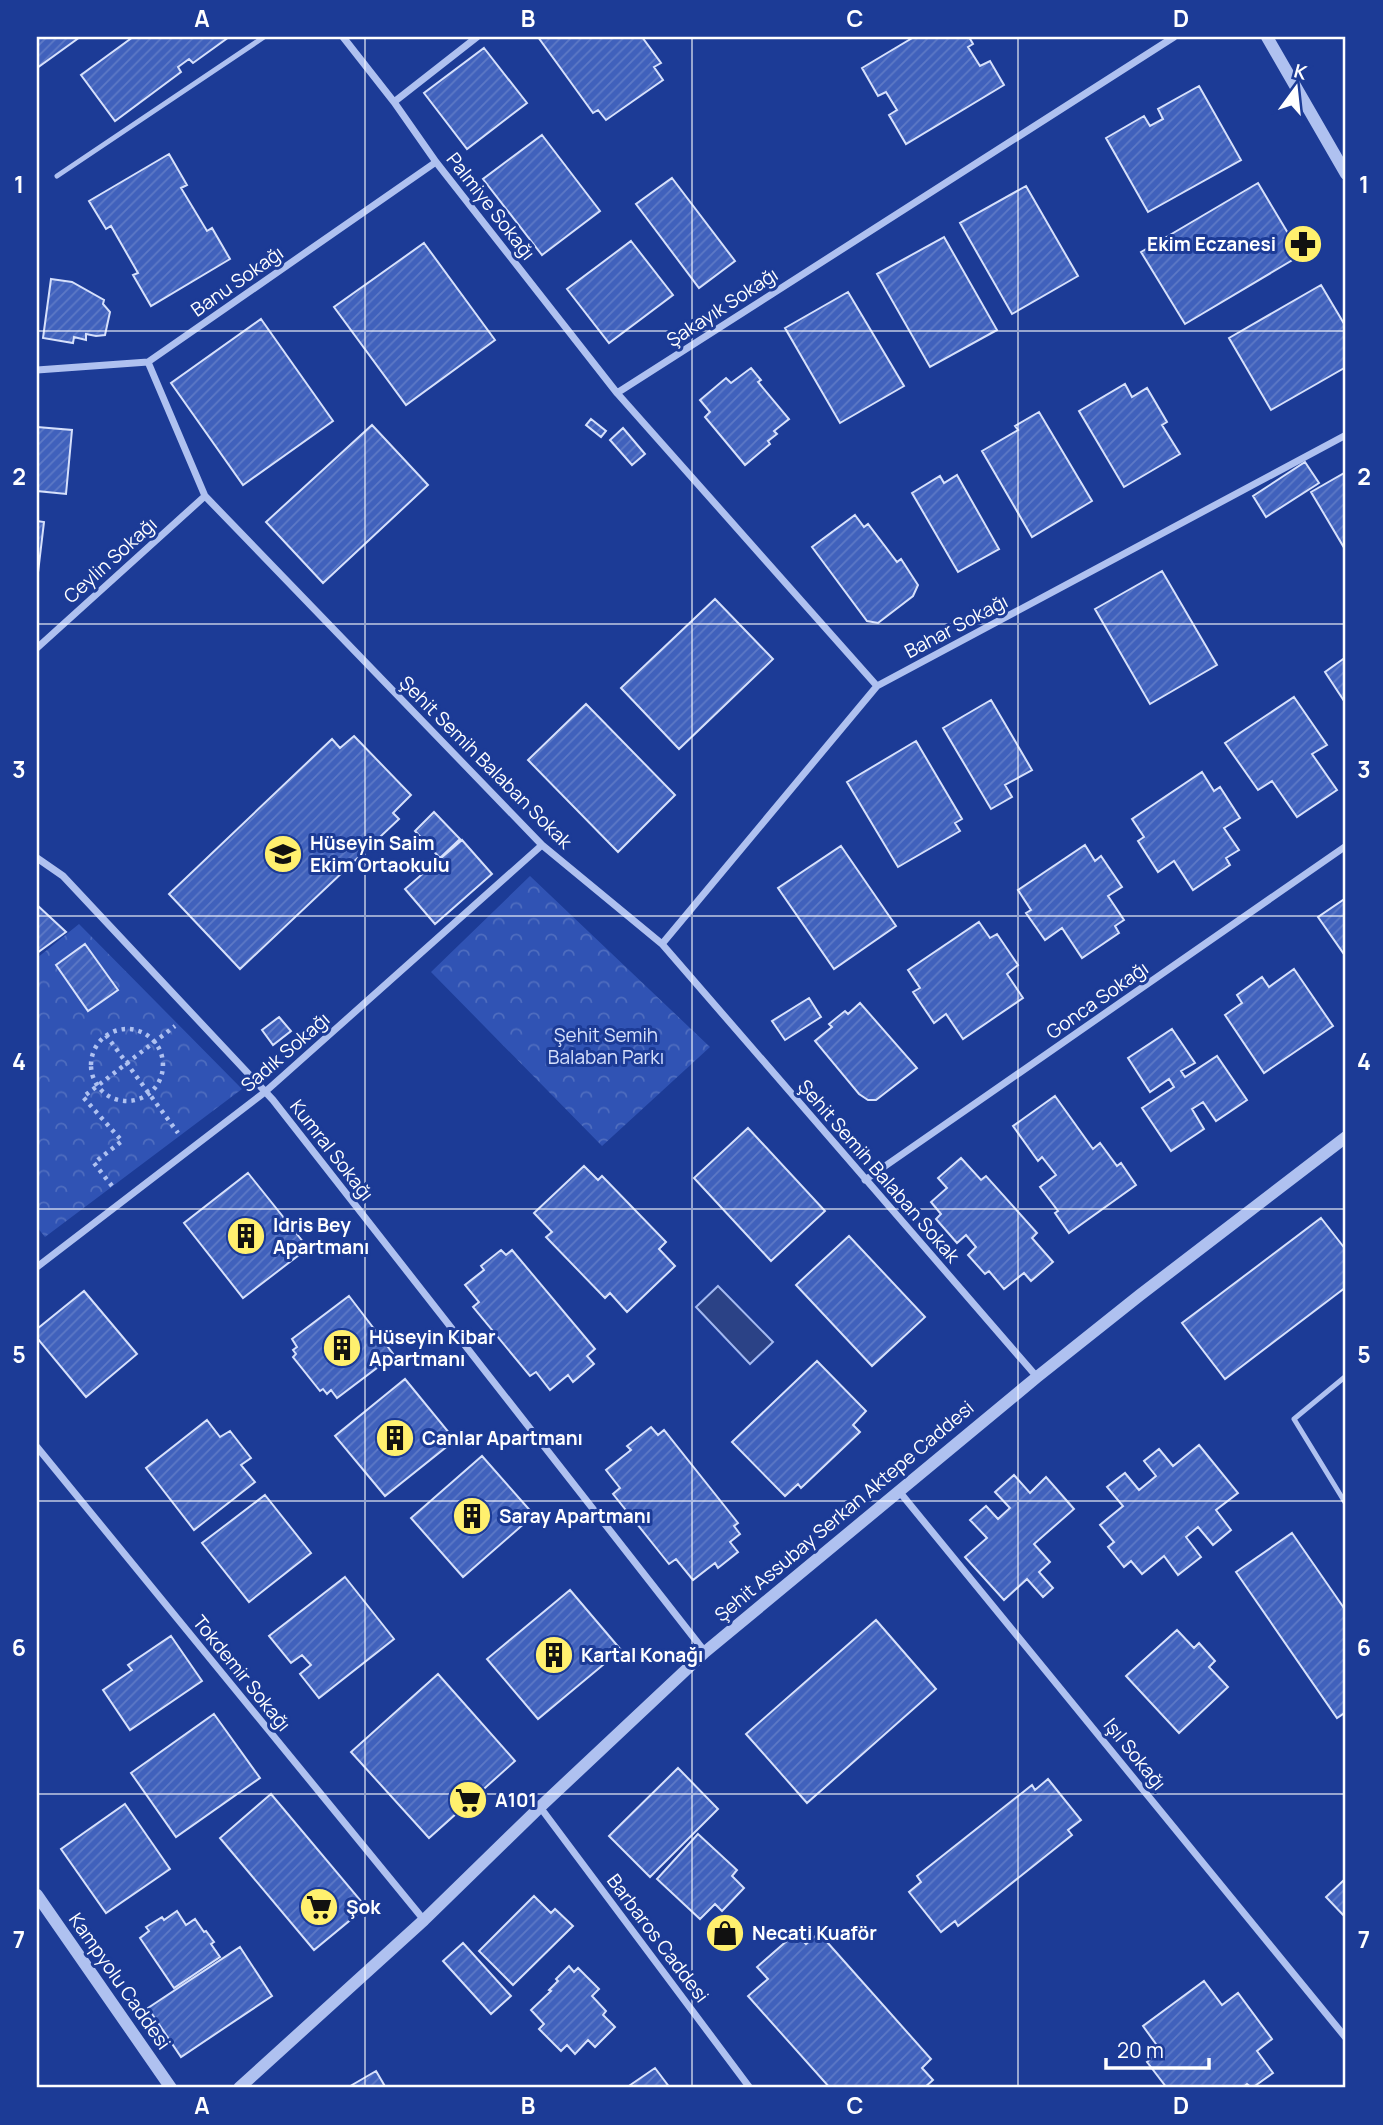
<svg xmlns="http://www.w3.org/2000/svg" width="1383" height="2125" font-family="Manrope,sans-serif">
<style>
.forest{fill:url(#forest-crowns)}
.water{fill:#2b4286;stroke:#a3b9f1;stroke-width:2}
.building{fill:url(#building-hatch);stroke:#d6e0fb;stroke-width:2}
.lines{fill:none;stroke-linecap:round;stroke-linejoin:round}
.path{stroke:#afc1f0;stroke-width:4.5;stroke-dasharray:3.5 5;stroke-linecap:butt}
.service{stroke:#afc1f0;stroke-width:5}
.minor{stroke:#afc1f0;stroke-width:7}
.tertiary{stroke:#afc1f0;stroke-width:12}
.grid{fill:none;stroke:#fff;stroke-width:2;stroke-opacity:0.55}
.labels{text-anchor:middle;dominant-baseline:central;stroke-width:6;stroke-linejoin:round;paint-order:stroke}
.street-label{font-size:19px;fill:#fff;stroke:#1c3b96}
.poi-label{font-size:19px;font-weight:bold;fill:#fff;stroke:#1c3b96;text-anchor:start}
.park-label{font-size:19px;fill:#d6e0fb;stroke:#1c3b96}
.neatline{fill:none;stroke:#fff;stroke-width:2.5}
.grid-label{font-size:23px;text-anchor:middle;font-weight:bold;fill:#fff}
</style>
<defs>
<pattern id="forest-crowns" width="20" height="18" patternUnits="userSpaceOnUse" patternTransform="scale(1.75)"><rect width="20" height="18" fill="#3053b4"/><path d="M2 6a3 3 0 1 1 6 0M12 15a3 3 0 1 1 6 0" fill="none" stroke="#4f6dbf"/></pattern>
<pattern id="building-hatch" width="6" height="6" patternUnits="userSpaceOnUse" patternTransform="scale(1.75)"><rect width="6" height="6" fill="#4061bc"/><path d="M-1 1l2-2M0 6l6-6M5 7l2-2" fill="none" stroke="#5d79c6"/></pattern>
</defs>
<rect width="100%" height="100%" fill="#1c3b96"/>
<path class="forest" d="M 530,876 L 710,1047 L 602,1146 L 431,972 Z
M 79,924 L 242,1089 L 45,1237 L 37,1227 L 37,958 Z"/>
<path class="water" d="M 718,1286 L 773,1342 L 750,1364 L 696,1307 Z"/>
<path class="building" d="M 37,37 L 80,37 L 37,68 Z
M 133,37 L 229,37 L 193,63 L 189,59 L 178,67 L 181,72 L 115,121 L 81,75 Z
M 538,37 L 642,37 L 661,63 L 654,67 L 663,80 L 606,120 L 598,110 L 593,113 Z
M 914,37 L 969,37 L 973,44 L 968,47 L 980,66 L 990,61 L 1004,85 L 906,144 L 889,115 L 897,110 L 886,92 L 878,96 L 862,68 Z
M 484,48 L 527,103 L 467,149 L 424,93 Z
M 1199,86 L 1241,160 L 1148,212 L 1106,138 L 1144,116 L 1150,126 L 1163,119 L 1158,109 Z
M 542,135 L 600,211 L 542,255 L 483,179 Z
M 169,154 L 187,185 L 181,188 L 207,231 L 212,228 L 230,259 L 151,306 L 133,275 L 138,273 L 111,226 L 106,229 L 89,201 Z
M 672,178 L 735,261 L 699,288 L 636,204 Z
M 1258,183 L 1301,255 L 1185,324 L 1141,252 Z
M 1026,186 L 1078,276 L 1012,314 L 960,223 Z
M 944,237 L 997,330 L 930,367 L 877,274 Z
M 631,241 L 673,295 L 609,343 L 567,289 Z
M 424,243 L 495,340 L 406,405 L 334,307 Z
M 51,279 L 72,282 L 104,300 L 103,304 L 110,312 L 105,335 L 96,336 L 86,334 L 86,340 L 74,337 L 73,343 L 43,338 Z
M 1321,285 L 1346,327 L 1346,367 L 1271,410 L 1229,338 Z
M 848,292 L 904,386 L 840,423 L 785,328 Z
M 261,319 L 333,421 L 243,485 L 171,383 Z
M 751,368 L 761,380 L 758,382 L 789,419 L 774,431 L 777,434 L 768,441 L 770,444 L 745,465 L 705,417 L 710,412 L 700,400 L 726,378 L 731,383 Z
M 1125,384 L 1132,397 L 1147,388 L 1167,422 L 1162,425 L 1180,454 L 1124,487 L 1079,411 Z
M 1039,412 L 1092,501 L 1032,537 L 982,451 L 1018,430 L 1015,426 Z
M 591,419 L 606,431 L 601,437 L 586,425 Z
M 372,425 L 428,485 L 323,583 L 266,522 Z
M 37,427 L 72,430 L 66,494 L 37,491 Z
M 623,428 L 645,454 L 632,465 L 610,440 Z
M 1305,462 L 1319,483 L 1266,517 L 1253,496 Z
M 1346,472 L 1346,551 L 1311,492 Z
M 957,475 L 999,549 L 958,572 L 912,493 L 940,476 L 944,483 Z
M 855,515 L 864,527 L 868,524 L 897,562 L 901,559 L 918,585 L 913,596 L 878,623 L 867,621 L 812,547 Z
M 37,521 L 44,522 L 37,581 Z
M 1162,571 L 1217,665 L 1150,704 L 1095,609 Z
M 715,599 L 773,659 L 679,749 L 621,688 Z
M 1346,657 L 1346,704 L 1325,672 Z
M 1294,697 L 1327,745 L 1312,754 L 1337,790 L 1297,817 L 1272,781 L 1258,790 L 1225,743 Z
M 991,700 L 1032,770 L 1005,785 L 1012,797 L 991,809 L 943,728 Z
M 586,704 L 675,795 L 618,852 L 528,760 Z
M 354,736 L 411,795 L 393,813 L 399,819 L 240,969 L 169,894 L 332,739 L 340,748 Z
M 916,741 L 962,819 L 955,823 L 960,831 L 898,867 L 847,782 Z
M 1202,772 L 1214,791 L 1220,787 L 1240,818 L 1224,828 L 1239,850 L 1226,858 L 1230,865 L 1193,890 L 1174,861 L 1158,872 L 1138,841 L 1144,837 L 1132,819 Z
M 434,812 L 460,839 L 440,858 L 415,831 Z
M 462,840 L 492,874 L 435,924 L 405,889 Z
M 1085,845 L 1095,861 L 1101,856 L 1122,887 L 1108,896 L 1124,920 L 1115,926 L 1119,933 L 1082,958 L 1062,928 L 1045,940 L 1026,913 L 1031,910 L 1018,890 Z
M 841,846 L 896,926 L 834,969 L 778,888 Z
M 1346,898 L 1346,957 L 1318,917 Z
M 37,905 L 66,932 L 37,953 Z
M 979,922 L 990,938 L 997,934 L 1018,965 L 1007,974 L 1023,998 L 963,1039 L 946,1014 L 934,1023 L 913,992 L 920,988 L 908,970 Z
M 85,944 L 118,990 L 88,1011 L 56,965 Z
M 1294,969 L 1333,1026 L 1264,1073 L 1225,1015 L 1242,1003 L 1237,995 L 1262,977 L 1269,987 Z
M 809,998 L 821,1017 L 785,1040 L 772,1021 Z
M 860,1003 L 917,1068 L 876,1100 L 868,1100 L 859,1094 L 815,1041 L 832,1027 L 829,1024 L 845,1011 L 848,1014 Z
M 279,1017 L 291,1031 L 273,1045 L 262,1030 Z
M 1172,1029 L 1195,1063 L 1181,1071 L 1185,1077 L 1217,1056 L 1247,1100 L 1216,1121 L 1203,1102 L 1192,1109 L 1204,1129 L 1171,1151 L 1142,1108 L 1174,1087 L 1169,1079 L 1150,1092 L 1128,1058 Z
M 1055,1096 L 1093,1149 L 1100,1143 L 1117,1166 L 1121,1163 L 1136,1185 L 1069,1233 L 1055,1213 L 1058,1211 L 1040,1187 L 1056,1175 L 1042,1157 L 1038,1161 L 1013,1126 Z
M 748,1128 L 825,1211 L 771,1261 L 694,1178 Z
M 961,1158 L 981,1180 L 986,1176 L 1037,1233 L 1032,1238 L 1053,1262 L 1031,1281 L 1024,1273 L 1004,1289 L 989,1271 L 985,1274 L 968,1255 L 976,1247 L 966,1235 L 957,1243 L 936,1219 L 941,1214 L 931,1202 L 947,1188 L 938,1178 Z
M 584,1166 L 598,1180 L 602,1176 L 666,1242 L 659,1249 L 675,1266 L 627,1312 L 610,1293 L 605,1298 L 546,1237 L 552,1232 L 534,1213 Z
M 248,1173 L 308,1248 L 243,1298 L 184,1223 Z
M 1321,1218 L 1346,1250 L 1346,1287 L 1225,1379 L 1182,1323 Z
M 849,1236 L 925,1317 L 872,1366 L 796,1285 Z
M 501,1250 L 506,1255 L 512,1250 L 595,1349 L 587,1356 L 594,1364 L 573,1382 L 568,1375 L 550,1390 L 536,1372 L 530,1376 L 473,1307 L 479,1302 L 465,1285 L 484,1270 L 481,1266 Z
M 84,1291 L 137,1354 L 86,1397 L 37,1338 L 37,1329 Z
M 349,1296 L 394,1355 L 337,1398 L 331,1390 L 327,1394 L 323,1389 L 320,1391 L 293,1357 L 296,1354 L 293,1350 L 297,1347 L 292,1339 Z
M 817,1361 L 866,1411 L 853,1425 L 860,1432 L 801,1488 L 798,1484 L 785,1496 L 732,1442 Z
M 405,1379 L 455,1440 L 385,1496 L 335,1436 Z
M 207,1420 L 220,1437 L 230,1431 L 251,1458 L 241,1465 L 255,1482 L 194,1530 L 146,1468 Z
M 651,1427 L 658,1435 L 664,1430 L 738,1523 L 734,1526 L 740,1534 L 730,1542 L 738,1552 L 718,1568 L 715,1563 L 693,1580 L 676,1559 L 669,1564 L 613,1494 L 620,1488 L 606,1470 L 631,1450 L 627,1446 Z
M 1199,1445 L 1238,1493 L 1216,1510 L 1231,1530 L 1213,1545 L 1198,1527 L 1186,1537 L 1201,1557 L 1178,1575 L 1164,1556 L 1142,1574 L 1131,1561 L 1124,1567 L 1108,1547 L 1114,1542 L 1100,1525 L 1123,1506 L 1107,1487 L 1125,1473 L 1139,1490 L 1156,1476 L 1144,1461 L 1159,1449 L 1173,1466 Z
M 482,1456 L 534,1515 L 463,1577 L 411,1518 Z
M 1014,1475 L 1030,1493 L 1046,1477 L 1074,1509 L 1034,1544 L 1050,1562 L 1039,1572 L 1053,1588 L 1043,1597 L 1027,1579 L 1004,1600 L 965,1557 L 987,1538 L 970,1520 L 986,1506 L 998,1519 L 1010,1508 L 995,1492 Z
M 265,1495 L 311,1553 L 249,1602 L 202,1543 Z
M 1292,1533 L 1346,1611 L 1346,1712 L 1337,1718 L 1236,1572 Z
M 345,1577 L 394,1639 L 319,1698 L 300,1674 L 311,1665 L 302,1655 L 291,1663 L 269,1636 Z
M 570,1590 L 621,1650 L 538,1719 L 487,1659 Z
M 876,1620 L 936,1689 L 807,1803 L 746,1734 Z
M 1177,1630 L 1194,1648 L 1199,1643 L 1215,1661 L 1209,1667 L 1228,1687 L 1179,1733 L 1126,1676 Z
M 171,1636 L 202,1681 L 130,1730 L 103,1690 L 132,1670 L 128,1665 Z
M 438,1674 L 515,1761 L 429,1838 L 351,1752 Z
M 214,1714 L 260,1778 L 176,1837 L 131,1773 Z
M 678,1768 L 718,1809 L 650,1877 L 609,1836 Z
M 1048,1779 L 1081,1820 L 1068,1830 L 1072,1835 L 958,1926 L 955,1921 L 941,1932 L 909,1892 L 921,1882 L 917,1876 L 1032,1785 L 1035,1790 Z
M 271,1794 L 366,1907 L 314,1950 L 220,1838 Z
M 125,1804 L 170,1869 L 106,1913 L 61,1849 Z
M 698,1834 L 737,1870 L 732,1876 L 744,1888 L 722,1911 L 715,1904 L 700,1919 L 657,1879 Z
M 1346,1878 L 1346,1918 L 1326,1897 Z
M 534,1896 L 551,1913 L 555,1909 L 573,1926 L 513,1985 L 479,1951 Z
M 177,1911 L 186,1925 L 195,1919 L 204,1932 L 206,1931 L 214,1942 L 211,1944 L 220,1957 L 174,1988 L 140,1938 L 149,1931 L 146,1927 L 162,1917 L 164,1920 Z
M 796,1933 L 806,1944 L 819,1933 L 931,2059 L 922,2068 L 933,2080 L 924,2088 L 830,2088 L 748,1996 L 768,1979 L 757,1967 Z
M 463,1943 L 511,1996 L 491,2014 L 443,1961 Z
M 240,1947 L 272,1996 L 181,2057 L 148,2008 Z
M 569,1966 L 574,1972 L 578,1968 L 599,1989 L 592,1996 L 606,2011 L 603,2015 L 615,2027 L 595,2047 L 588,2040 L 575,2054 L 567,2045 L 561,2051 L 539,2029 L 544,2024 L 531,2010 L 551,1991 L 549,1990 L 558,1981 L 556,1979 Z
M 1204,1981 L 1222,2005 L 1238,1993 L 1272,2039 L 1257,2051 L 1273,2073 L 1252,2088 L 1247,2084 L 1242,2088 L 1167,2088 L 1147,2062 L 1161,2051 L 1143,2026 Z
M 655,2068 L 670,2088 L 626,2088 Z
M 376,2071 L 386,2088 L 347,2088 Z"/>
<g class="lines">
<path class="path" d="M91 1065a36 36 0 1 1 72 0a36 36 0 1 1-72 0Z
M 106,1035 L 178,1133
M 112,1186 L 94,1163 L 122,1141 L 83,1097 L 175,1026"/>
<path class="service" d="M 57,176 L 264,37
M 1346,1376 L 1294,1419 L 1346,1504"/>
<path class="minor" d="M 343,37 L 394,102 L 436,162 L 617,393
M 394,102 L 477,37
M 148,362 L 205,496 L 542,845 L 662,944 L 1037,1377
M 37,370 L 148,362 L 436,162
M 37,648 L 205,496
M 877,686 L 617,393 L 1174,37
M 37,858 L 63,876 L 273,1100 L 705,1652
M 662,944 L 877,686 L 1346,435
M 865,1180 L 1346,846
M 37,1267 L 265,1092 L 542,845
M 37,1447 L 424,1920
M 898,1490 L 1346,2038
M 540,1807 L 750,2088"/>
<path class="tertiary" d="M 1267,37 L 1346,174
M 37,1895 L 171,2088
M 239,2088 L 424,1920 L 540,1807 L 705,1652 L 1037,1377 L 1140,1295 L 1346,1137"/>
</g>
<path class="grid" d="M 365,37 L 365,2088M 692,37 L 692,2088M 1018,37 L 1018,2088M 37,331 L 1346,331M 37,624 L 1346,624M 37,916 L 1346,916M 37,1209 L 1346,1209M 37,1501 L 1346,1501M 37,1794 L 1346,1794"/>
<defs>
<g id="pharmacy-disc" transform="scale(2.0125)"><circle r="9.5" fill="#fff06e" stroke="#1c3b96"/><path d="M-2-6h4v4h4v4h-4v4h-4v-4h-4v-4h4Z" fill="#111"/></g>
<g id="school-disc" transform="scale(2.0125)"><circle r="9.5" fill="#fff06e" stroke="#1c3b96"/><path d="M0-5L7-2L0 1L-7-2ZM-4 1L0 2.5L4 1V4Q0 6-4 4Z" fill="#111"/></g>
<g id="building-disc" transform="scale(2.0125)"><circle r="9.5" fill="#fff06e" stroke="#1c3b96"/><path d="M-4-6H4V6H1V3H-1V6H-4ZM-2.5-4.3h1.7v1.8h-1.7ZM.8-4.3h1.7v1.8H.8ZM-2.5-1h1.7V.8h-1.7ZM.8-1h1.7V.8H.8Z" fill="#111"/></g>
<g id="supermarket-disc" transform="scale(2.0125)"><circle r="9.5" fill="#fff06e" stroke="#1c3b96"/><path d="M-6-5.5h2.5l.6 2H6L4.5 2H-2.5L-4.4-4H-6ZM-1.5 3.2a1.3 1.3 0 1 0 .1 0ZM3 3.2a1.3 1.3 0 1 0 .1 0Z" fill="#111"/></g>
<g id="shop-disc" transform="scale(2.0125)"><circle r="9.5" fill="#fff06e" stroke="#1c3b96"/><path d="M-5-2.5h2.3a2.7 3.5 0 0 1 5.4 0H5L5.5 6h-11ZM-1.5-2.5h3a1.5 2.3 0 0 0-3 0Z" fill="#111"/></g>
</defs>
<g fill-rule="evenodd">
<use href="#pharmacy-disc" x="1303" y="244"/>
<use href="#school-disc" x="283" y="854"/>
<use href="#building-disc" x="246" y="1236"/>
<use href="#building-disc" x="342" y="1348"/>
<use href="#building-disc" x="395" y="1438"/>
<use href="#building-disc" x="472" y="1516"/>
<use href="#building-disc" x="554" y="1655"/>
<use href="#supermarket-disc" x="468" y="1800"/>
<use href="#supermarket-disc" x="319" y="1907"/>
<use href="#shop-disc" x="725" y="1933"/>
</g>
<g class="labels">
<g class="street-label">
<text transform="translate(491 206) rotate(52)">Palmiye Sokağı</text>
<text transform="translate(237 281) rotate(-35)">Banu Sokağı</text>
<text transform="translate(722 307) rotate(-33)">Şakayık Sokağı</text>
<text transform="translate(110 560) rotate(-42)">Ceylin Sokağı</text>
<text transform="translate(956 626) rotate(-28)">Bahar Sokağı</text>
<text transform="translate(486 762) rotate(45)">Şehit Semih Balaban Sokak</text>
<text transform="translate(1097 1000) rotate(-35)">Gonca Sokağı</text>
<text transform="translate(285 1052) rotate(-41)">Sadık Sokağı</text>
<text transform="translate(332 1150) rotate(52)">Kumral Sokağı</text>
<text transform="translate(879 1171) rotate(49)">Şehit Semih Balaban Sokak</text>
<text transform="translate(844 1511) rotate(-40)">Şehit Assubay Serkan Aktepe Caddesi</text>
<text transform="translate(242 1673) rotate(51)">Tokdemir Sokağı</text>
<text transform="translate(1135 1754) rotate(51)">Işıl Sokağı</text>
<text transform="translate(658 1938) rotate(53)">Barbaros Caddesi</text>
<text transform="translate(120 1981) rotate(55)">Kampyolu Caddesi</text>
</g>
<g class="poi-label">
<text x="1276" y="244" text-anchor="end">Ekim Eczanesi</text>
<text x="310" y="843">Hüseyin Saim<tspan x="310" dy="22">Ekim Ortaokulu</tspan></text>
<text x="273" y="1225">Idris Bey<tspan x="273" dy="22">Apartmanı</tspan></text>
<text x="369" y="1337">Hüseyin Kibar<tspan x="369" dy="22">Apartmanı</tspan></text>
<text x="422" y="1438">Canlar Apartmanı</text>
<text x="499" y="1516">Saray Apartmanı</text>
<text x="581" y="1655">Kartal Konağı</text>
<text x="495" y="1800">A101</text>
<text x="346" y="1907">Şok</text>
<text x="752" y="1933">Necati Kuaför</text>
</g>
<g class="park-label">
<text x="606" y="1035">Şehit Semih<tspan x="606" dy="22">Balaban Parkı</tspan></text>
</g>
</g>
<rect width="1383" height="2125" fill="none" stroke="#1c3b96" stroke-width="77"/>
<g transform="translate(1296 88) rotate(15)" stroke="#1c3b96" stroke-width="5" paint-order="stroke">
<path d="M0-5L12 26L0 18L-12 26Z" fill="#ffffff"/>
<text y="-10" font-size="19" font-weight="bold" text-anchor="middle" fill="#ffffff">K</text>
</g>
<path d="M1106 2058v10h103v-10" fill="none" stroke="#ffffff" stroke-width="3.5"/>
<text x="1117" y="2058" font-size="21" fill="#ffffff" stroke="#1c3b96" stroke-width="5" paint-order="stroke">20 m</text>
<rect x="38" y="38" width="1306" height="2048" class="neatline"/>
<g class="grid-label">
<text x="202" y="27">A</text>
<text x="528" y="27">B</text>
<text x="855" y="27">C</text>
<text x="1181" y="27">D</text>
<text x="19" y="193">1</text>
<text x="1364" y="193">1</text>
<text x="19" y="485">2</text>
<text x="1364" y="485">2</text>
<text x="19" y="778">3</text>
<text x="1364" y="778">3</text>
<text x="19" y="1070">4</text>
<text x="1364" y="1070">4</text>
<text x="19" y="1363">5</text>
<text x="1364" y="1363">5</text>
<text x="19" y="1656">6</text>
<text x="1364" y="1656">6</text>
<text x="19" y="1948">7</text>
<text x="1364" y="1948">7</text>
<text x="202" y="2114">A</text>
<text x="528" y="2114">B</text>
<text x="855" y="2114">C</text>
<text x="1181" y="2114">D</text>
</g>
</svg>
